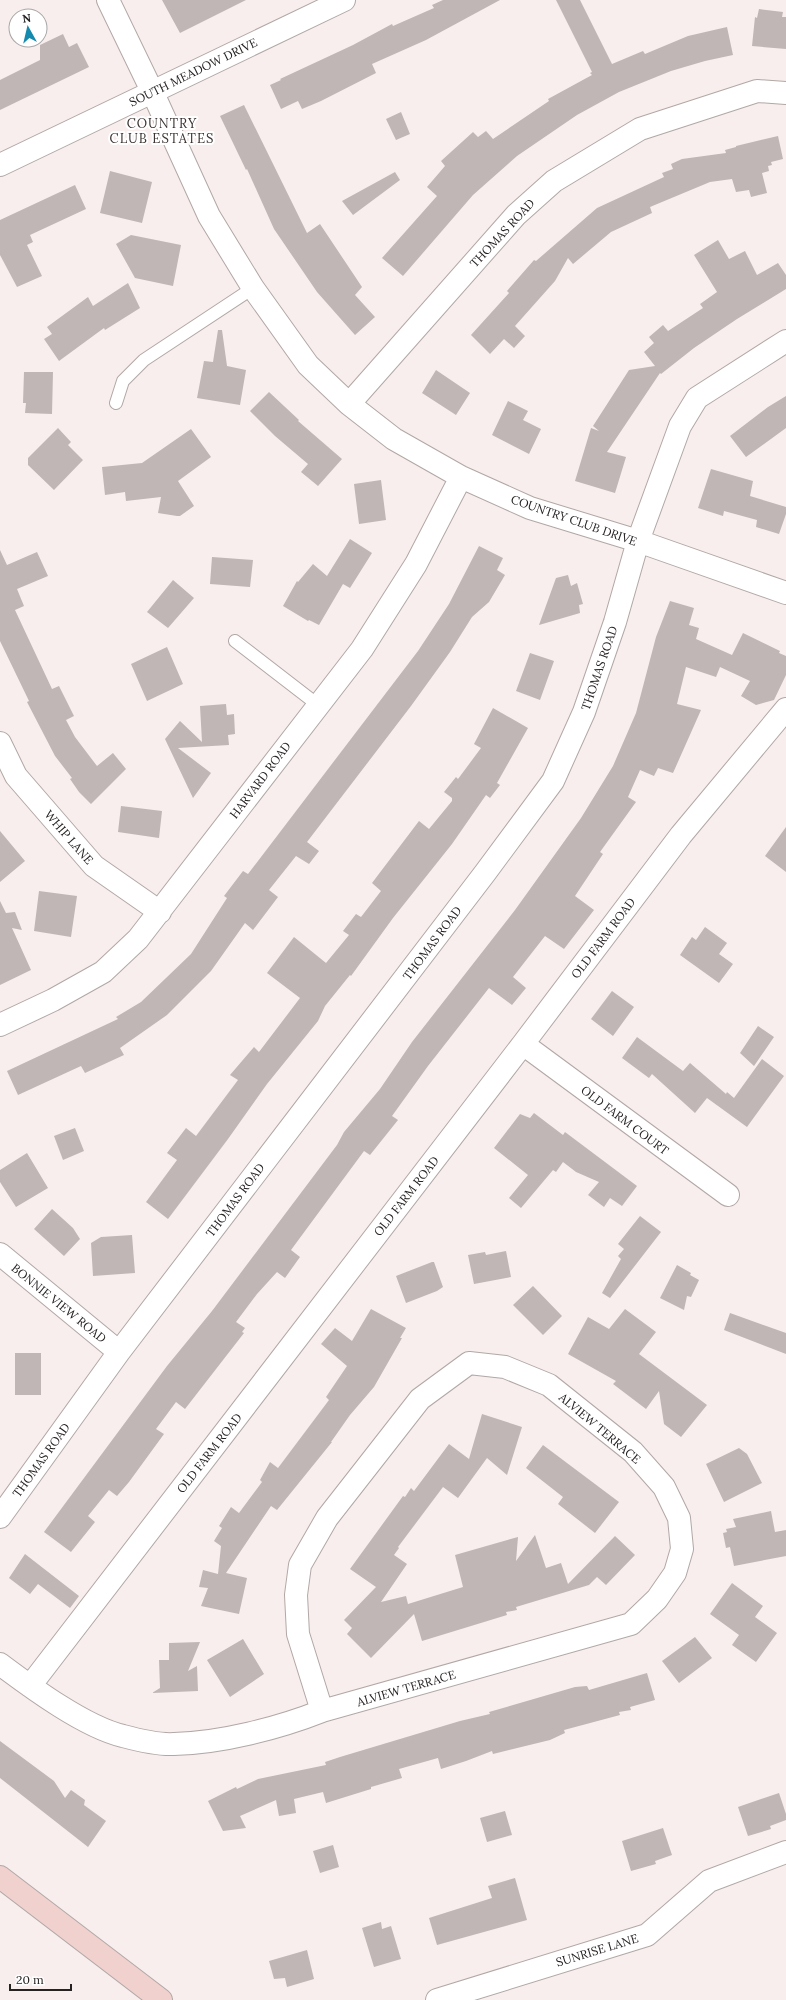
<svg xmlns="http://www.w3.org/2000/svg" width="786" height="2000" font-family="Lora,serif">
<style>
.building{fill:#bfb6b5}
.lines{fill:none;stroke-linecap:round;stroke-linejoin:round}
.lane-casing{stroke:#b1a8a6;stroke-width:14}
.street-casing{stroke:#b1a8a6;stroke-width:24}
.secondary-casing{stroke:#b1a8a6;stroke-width:24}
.lane{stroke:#fff;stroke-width:12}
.street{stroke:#fff;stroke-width:22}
.secondary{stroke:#f0d1ce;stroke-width:22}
.labels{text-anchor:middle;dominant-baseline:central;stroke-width:4;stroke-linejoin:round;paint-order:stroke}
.street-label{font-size:12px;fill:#262222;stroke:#fff}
.neighbourhood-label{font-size:13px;letter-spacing:1px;fill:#3a3332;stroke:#fff}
</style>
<rect width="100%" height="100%" fill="#f8eeed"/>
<path class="building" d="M 162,0 L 246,0 L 180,33 Z
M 443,0 L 500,0 L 426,40 L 372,64 L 376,73 L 321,101 L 302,109 L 298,101 L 281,109 L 270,85 L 281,80 L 280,79 L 353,45 L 392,24 L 393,26 L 434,8 L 432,5 Z
M 556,0 L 580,0 L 612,64 L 643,51 L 645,54 L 688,36 L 727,27 L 733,55 L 705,61 L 671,71 L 619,92 L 577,115 L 517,156 L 473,195 L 403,276 L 382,258 L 437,196 L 427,187 L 445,166 L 441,161 L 473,132 L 478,137 L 486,131 L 493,139 L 549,101 L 548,99 L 592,75 L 590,73 L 592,72 Z
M 759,9 L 783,12 L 782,17 L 786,17 L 786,49 L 752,46 L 755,17 L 757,18 Z
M 63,34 L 69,47 L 77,43 L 89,67 L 0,110 L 0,80 L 40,60 L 40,45 Z
M 244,105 L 307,233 L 320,224 L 362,287 L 355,295 L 375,317 L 355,335 L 317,292 L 274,229 L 247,169 L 246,170 L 234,145 L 220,116 Z
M 401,112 L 410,134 L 396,140 L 386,119 Z
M 778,136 L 783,159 L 771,162 L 772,165 L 768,166 L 769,171 L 762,173 L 767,193 L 751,197 L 749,190 L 736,192 L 732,179 L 710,182 L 650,207 L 652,213 L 611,232 L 573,264 L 568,258 L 555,281 L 515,326 L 525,336 L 514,348 L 504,339 L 490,354 L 471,335 L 509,293 L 507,291 L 534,260 L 536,261 L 597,208 L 664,177 L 662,173 L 673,169 L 671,164 L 682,159 L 726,153 L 725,150 L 736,147 L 736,146 Z
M 110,171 L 152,182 L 142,223 L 100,213 Z
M 395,172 L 400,180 L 353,215 L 342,201 Z
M 75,185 L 86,209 L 30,235 L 33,242 L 27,245 L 42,276 L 17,287 L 0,255 L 0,220 Z
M 131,235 L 181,245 L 173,286 L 135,278 L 116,244 Z
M 718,240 L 729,259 L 745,251 L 757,275 L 778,263 L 786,275 L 786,289 L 737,319 L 694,348 L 661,374 L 660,373 L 607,452 L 626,457 L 615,493 L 575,481 L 591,428 L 599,431 L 593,426 L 629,370 L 655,366 L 644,352 L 654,343 L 649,337 L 663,325 L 668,331 L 703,308 L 700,304 L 717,292 L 694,255 Z
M 128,283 L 140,308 L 105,330 L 104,328 L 59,361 L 44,339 L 52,334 L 47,327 L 88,297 L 93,306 Z
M 218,330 L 222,330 L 227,366 L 246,370 L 240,405 L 197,398 L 204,361 L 213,362 Z
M 436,370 L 470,393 L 456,415 L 422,393 Z
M 24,372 L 53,372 L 52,414 L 25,413 L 26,403 L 23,403 Z
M 269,392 L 299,420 L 298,421 L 342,459 L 318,486 L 301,472 L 308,464 L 275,436 L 250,411 Z
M 786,396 L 786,428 L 746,457 L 730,436 L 768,407 Z
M 508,401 L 528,411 L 523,420 L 541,429 L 529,454 L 492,435 Z
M 58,428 L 71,442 L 68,445 L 83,460 L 54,490 L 28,465 L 28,458 Z
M 191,429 L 211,457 L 178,481 L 194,506 L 180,516 L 177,516 L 158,513 L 161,497 L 126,501 L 125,492 L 105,495 L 102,467 L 142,463 Z
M 711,469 L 753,481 L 750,496 L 786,507 L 786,514 L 779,534 L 756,527 L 757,520 L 724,511 L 723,516 L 698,508 Z
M 381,480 L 386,520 L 359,524 L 354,484 Z
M 350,539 L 372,553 L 350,588 L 343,584 L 319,625 L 309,620 L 308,621 L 283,606 L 297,581 L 298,582 L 313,564 L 327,576 Z
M 479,546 L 503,558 L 497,570 L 505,575 L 489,602 L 472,617 L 450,652 L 411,706 L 307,842 L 319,851 L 309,864 L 296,856 L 269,890 L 278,897 L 253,930 L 245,923 L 211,971 L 167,1015 L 120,1048 L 124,1055 L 85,1073 L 81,1066 L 18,1095 L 7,1071 L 118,1019 L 116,1017 L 141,1002 L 191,954 L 227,898 L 224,896 L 243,871 L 248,874 L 418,651 L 449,604 Z
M 0,550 L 7,565 L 37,552 L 48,576 L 17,589 L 24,606 L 15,610 L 52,689 L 59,686 L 74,716 L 66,720 L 75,737 L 97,766 L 113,753 L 126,769 L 91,804 L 79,792 L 70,779 L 72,778 L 55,756 L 27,702 L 29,701 L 0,641 Z
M 212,557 L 253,560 L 250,587 L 210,584 Z
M 568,575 L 571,586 L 577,583 L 583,604 L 579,605 L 580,613 L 539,625 L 556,578 Z
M 173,580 L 194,598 L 168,628 L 147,612 Z
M 670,601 L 694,608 L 689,625 L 699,628 L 696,639 L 732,655 L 743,633 L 780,651 L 779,653 L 786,656 L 786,675 L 774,700 L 756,705 L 741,696 L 750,681 L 720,667 L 716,677 L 686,667 L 677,704 L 701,710 L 673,773 L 658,768 L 654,776 L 640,770 L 628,797 L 636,802 L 600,852 L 603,854 L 575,896 L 594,910 L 564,949 L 545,936 L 513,977 L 526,988 L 512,1005 L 489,988 L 428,1066 L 392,1116 L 398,1120 L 370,1155 L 364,1151 L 291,1250 L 300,1257 L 285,1278 L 277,1272 L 257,1294 L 236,1322 L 245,1328 L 242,1332 L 244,1333 L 185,1409 L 176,1402 L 156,1429 L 164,1434 L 129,1482 L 117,1496 L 109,1490 L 88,1516 L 95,1522 L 71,1552 L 44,1532 L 167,1366 L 212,1311 L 337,1145 L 344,1132 L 380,1089 L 412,1042 L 515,910 L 581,818 L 613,766 L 636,713 L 656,637 Z
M 167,647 L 183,684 L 147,701 L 131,664 Z
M 530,653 L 554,661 L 540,700 L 516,691 Z
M 226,704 L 227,715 L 234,714 L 235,734 L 228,735 L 229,745 L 178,748 L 211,773 L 193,798 L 165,739 L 180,721 L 202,742 L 200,706 Z
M 493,708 L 528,728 L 497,783 L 500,785 L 490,798 L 486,795 L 452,844 L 393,918 L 351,976 L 350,975 L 325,1006 L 318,1021 L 267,1084 L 228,1139 L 168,1219 L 146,1202 L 177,1160 L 167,1153 L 186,1128 L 196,1136 L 238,1080 L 230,1075 L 254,1047 L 259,1052 L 300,998 L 267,973 L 294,937 L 326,963 L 349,935 L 343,931 L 356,914 L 361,917 L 381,891 L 372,883 L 419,821 L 429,829 L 452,801 L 452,798 L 444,792 L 456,777 L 458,779 L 481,748 L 474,744 Z
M 121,806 L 162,811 L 159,838 L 118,832 Z
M 786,827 L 786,872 L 765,856 Z
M 0,831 L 25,861 L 0,882 Z
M 39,891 L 77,896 L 71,937 L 34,931 Z
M 0,901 L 6,913 L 15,912 L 22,930 L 12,928 L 31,970 L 0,985 Z
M 705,927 L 727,943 L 719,954 L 733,964 L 719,983 L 680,955 L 692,937 L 696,940 Z
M 612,991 L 634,1007 L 613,1036 L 591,1019 Z
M 758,1026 L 774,1037 L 754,1066 L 740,1053 Z
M 637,1037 L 683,1071 L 690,1063 L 726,1094 L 727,1092 L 734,1098 L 762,1059 L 784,1076 L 747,1127 L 707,1098 L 695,1113 L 652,1074 L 649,1078 L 622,1058 Z
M 534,1113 L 563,1135 L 565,1132 L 637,1186 L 622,1206 L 610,1198 L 604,1207 L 588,1195 L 599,1182 L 576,1172 L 563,1162 L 556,1172 L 553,1170 L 521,1208 L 509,1198 L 528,1175 L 494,1148 L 520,1114 L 530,1118 Z
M 75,1128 L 84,1151 L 63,1160 L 54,1136 Z
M 27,1153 L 48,1188 L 16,1207 L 0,1182 L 0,1170 Z
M 52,1209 L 73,1228 L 80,1239 L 64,1256 L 34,1229 Z
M 640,1216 L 661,1232 L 610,1298 L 602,1293 L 621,1259 L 618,1256 L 624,1249 L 618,1244 Z
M 132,1235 L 135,1273 L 93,1276 L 91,1243 L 101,1237 Z
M 506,1251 L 511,1277 L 474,1284 L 468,1255 L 485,1252 L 486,1255 Z
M 432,1262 L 434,1262 L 443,1287 L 437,1291 L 406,1303 L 396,1276 Z
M 677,1265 L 691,1273 L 690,1275 L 699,1280 L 691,1297 L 687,1296 L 684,1310 L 660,1298 Z
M 533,1286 L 562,1316 L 543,1335 L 513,1305 Z
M 371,1309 L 406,1328 L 400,1338 L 402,1338 L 374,1387 L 350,1415 L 331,1442 L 332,1442 L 277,1510 L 271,1506 L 226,1573 L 247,1578 L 239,1614 L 201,1606 L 208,1588 L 199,1587 L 203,1570 L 218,1574 L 221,1546 L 214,1541 L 222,1528 L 219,1526 L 231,1507 L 239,1513 L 262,1482 L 260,1480 L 270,1462 L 278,1468 L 329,1400 L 326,1397 L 347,1366 L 321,1344 L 335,1328 L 352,1341 Z
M 625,1309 L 656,1332 L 639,1354 L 707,1405 L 681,1437 L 664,1424 L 659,1391 L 646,1409 L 613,1384 L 616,1381 L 568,1354 L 588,1317 L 609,1329 Z
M 730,1313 L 786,1333 L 786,1354 L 724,1330 Z
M 15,1353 L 41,1353 L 41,1395 L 15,1395 Z
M 482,1414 L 522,1427 L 507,1475 L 487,1458 L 458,1498 L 443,1487 L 398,1547 L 399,1548 L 394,1555 L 407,1564 L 381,1602 L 406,1596 L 408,1604 L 463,1587 L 455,1555 L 518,1537 L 516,1561 L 535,1535 L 546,1568 L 561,1563 L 568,1584 L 615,1536 L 635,1555 L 606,1585 L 597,1577 L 589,1585 L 516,1607 L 517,1610 L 506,1612 L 507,1615 L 422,1641 L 414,1614 L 371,1658 L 347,1634 L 352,1628 L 344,1620 L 376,1587 L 350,1569 L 403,1496 L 405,1497 L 411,1488 L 414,1491 L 449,1444 L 469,1459 Z
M 543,1445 L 619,1502 L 595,1533 L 558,1504 L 563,1497 L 526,1468 Z
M 739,1448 L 747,1454 L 762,1483 L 724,1502 L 706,1464 Z
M 771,1511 L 775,1532 L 786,1530 L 786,1556 L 734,1566 L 730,1547 L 726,1548 L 723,1533 L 727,1532 L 726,1529 L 736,1527 L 733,1519 Z
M 25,1554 L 79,1596 L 70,1608 L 38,1584 L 30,1594 L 9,1578 Z
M 732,1583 L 763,1606 L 755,1617 L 777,1633 L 756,1662 L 732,1645 L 739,1635 L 710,1614 Z
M 695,1637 L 712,1658 L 679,1683 L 662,1661 Z
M 243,1639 L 264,1674 L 230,1697 L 207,1660 Z
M 200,1642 L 188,1671 L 197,1666 L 198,1691 L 152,1693 L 160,1688 L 159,1660 L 169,1660 L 169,1643 Z
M 647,1673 L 655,1700 L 630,1707 L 631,1710 L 619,1712 L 620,1715 L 564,1730 L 565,1733 L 550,1740 L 493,1754 L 492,1751 L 466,1761 L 441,1769 L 438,1758 L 399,1769 L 402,1778 L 371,1787 L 371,1789 L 326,1803 L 323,1792 L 294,1799 L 296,1813 L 279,1816 L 276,1800 L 240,1816 L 246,1828 L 223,1831 L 208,1801 L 236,1787 L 237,1789 L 258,1779 L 326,1765 L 325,1762 L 340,1757 L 460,1721 L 490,1714 L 489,1712 L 575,1687 L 587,1686 L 589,1690 Z
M 0,1741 L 54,1781 L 65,1798 L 71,1790 L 85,1800 L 84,1805 L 106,1821 L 88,1847 L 0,1778 Z
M 779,1793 L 786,1814 L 786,1820 L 770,1826 L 771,1829 L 748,1836 L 738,1807 Z
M 505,1811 L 512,1835 L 487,1842 L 480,1818 Z
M 663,1828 L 672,1855 L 655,1861 L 656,1864 L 631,1871 L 622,1841 Z
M 333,1845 L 339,1867 L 320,1873 L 313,1851 Z
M 515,1878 L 527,1920 L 437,1945 L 429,1918 L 492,1898 L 488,1886 Z
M 381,1922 L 382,1929 L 391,1926 L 401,1959 L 374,1967 L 362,1928 Z
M 307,1950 L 314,1979 L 287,1987 L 285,1978 L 274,1979 L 269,1961 Z"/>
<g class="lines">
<g class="lane-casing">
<path id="lane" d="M 116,403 L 123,381 L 144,360 L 253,288
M 235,641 L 318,705"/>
</g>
<g class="street-casing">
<path id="street" d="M 108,0 L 152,91 L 209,216 L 253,288 L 308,365 L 349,404 L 394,439 L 461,477 L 530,508 L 638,541 L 786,593
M 0,165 L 344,0
M 349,404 L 516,215 L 554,181 L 640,129 L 757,91 L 786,93
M 0,743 L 16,776 L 94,866 L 160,912
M 0,1025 L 53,1000 L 103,972 L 138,939 L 362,649 L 416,564 L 461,477
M 523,1044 L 728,1195
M 0,1254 L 119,1352
M 0,1517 L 119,1352 L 485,873 L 553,781 L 584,712 L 615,622 L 638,541 L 680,426 L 697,398 L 786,341
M 0,1664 C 32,1688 85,1727 123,1736 C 138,1740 159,1745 174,1744 C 221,1743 279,1728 322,1711 L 631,1624 L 657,1599 L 675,1573 L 682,1549 L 679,1518 L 664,1487 L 633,1452 L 549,1385 L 505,1367 L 469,1363 L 420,1399 L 327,1518 L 300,1565 L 296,1595 L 298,1634 L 322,1711
M 30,1686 L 523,1044 L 681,835 L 786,709
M 437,2000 L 647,1935 L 709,1881 L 786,1852"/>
</g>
<g class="secondary-casing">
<path id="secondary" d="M 0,1877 L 161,2000"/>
</g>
<use href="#lane" class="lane"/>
<use href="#street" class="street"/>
<use href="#secondary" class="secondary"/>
</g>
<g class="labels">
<g class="street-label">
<text transform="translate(193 72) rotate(-26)">SOUTH MEADOW DRIVE</text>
<text transform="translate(502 233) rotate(-47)">THOMAS ROAD</text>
<text transform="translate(574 520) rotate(19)">COUNTRY CLUB DRIVE</text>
<text transform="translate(599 668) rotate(-71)">THOMAS ROAD</text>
<text transform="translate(260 780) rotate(-53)">HARVARD ROAD</text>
<text transform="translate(69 837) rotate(49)">WHIP LANE</text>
<text transform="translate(603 938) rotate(-53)">OLD FARM ROAD</text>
<text transform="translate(432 943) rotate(-53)">THOMAS ROAD</text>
<text transform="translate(625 1120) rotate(37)">OLD FARM COURT</text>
<text transform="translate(406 1196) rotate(-52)">OLD FARM ROAD</text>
<text transform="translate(235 1200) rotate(-53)">THOMAS ROAD</text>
<text transform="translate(59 1303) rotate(39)">BONNIE VIEW ROAD</text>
<text transform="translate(600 1428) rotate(40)">ALVIEW TERRACE</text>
<text transform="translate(209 1453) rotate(-52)">OLD FARM ROAD</text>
<text transform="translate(41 1460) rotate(-54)">THOMAS ROAD</text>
<text transform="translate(406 1688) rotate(-16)">ALVIEW TERRACE</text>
<text transform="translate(597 1950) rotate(-17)">SUNRISE LANE</text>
</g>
<g class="neighbourhood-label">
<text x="162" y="123">COUNTRY<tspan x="162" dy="15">CLUB ESTATES</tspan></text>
</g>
</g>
<g transform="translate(28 28) rotate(352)"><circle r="19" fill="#ffffff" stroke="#a8a7a7"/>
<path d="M0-3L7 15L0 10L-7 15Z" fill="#148bae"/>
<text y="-6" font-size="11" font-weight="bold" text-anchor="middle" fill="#262222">N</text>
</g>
<path d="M10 1984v6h61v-6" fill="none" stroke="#262222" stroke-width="2"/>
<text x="16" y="1984" font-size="12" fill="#262222" stroke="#ffffff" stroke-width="3" paint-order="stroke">20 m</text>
</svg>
